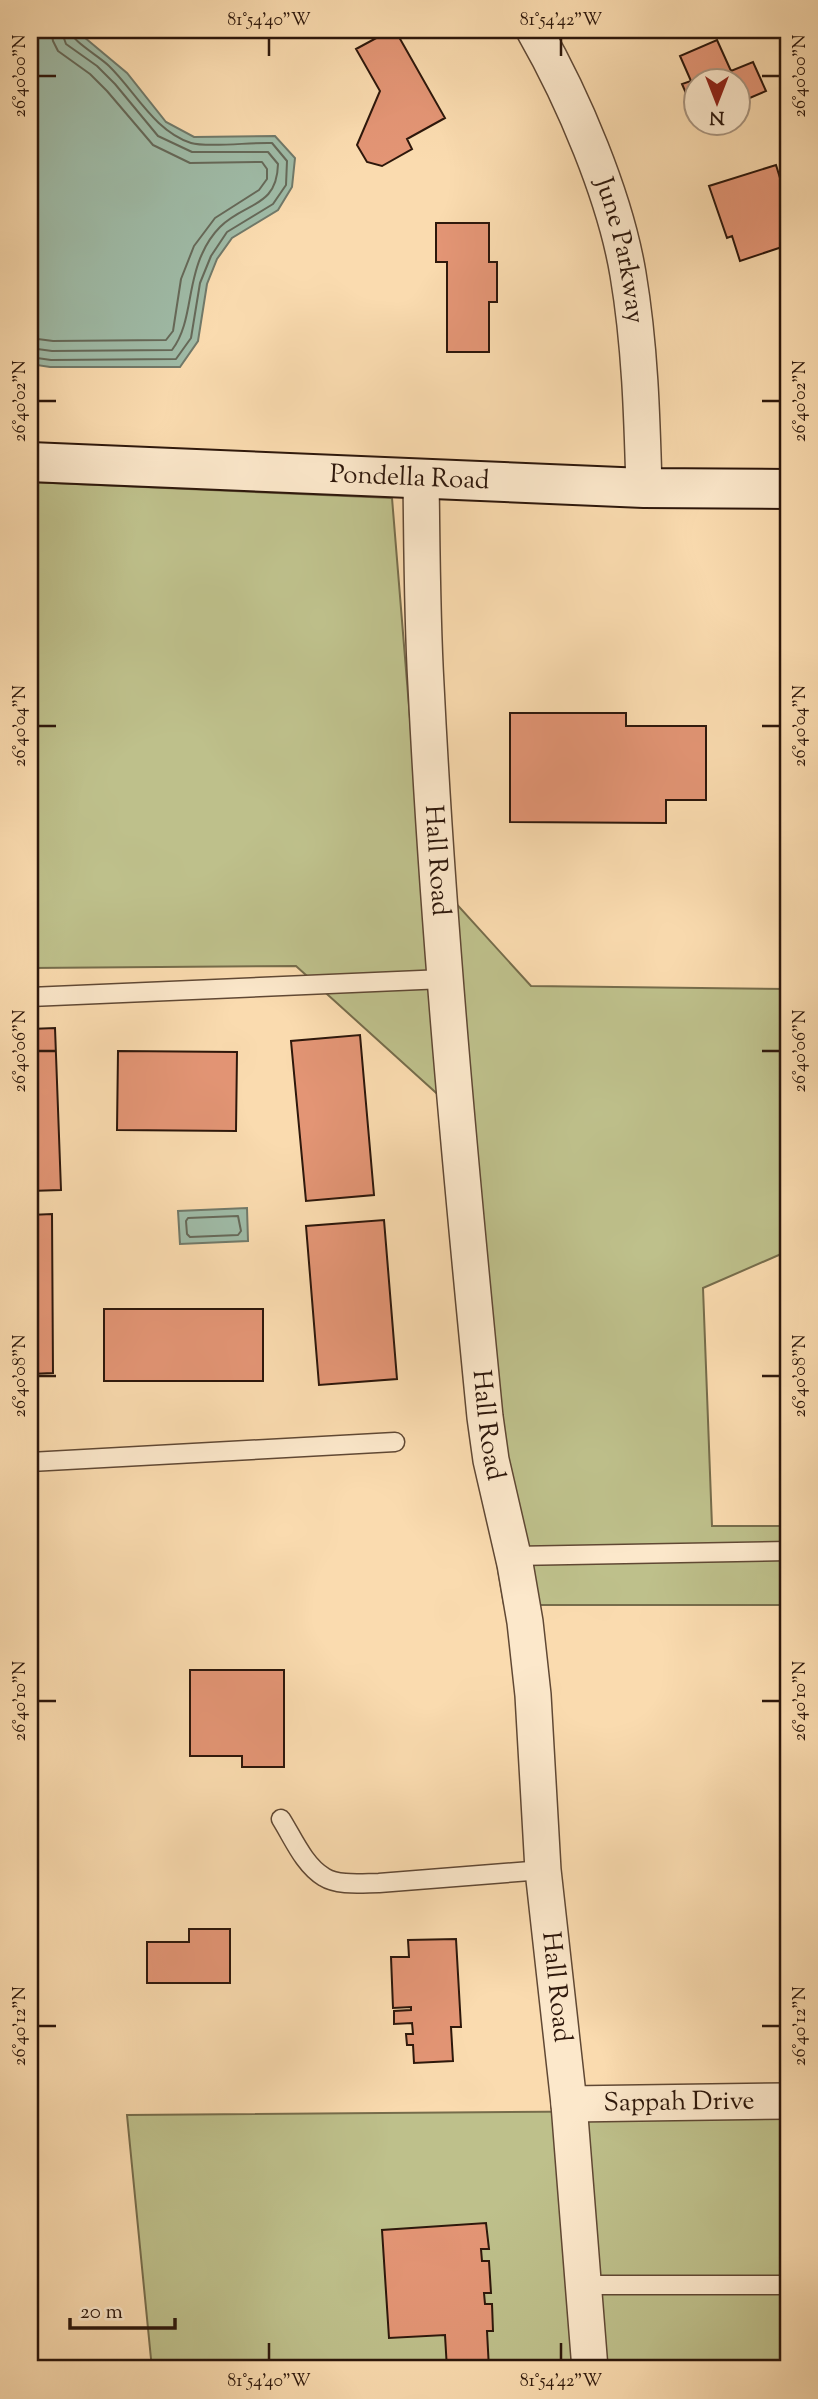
<svg xmlns="http://www.w3.org/2000/svg" width="818" height="2399" font-family="'Sorts Mill Goudy',serif">
<style>
.green{fill:#bec08b;stroke:#766c4b;stroke-width:2}
.water{fill:#9fbba7;stroke:#717969;stroke-width:2}
.lines{fill:none;stroke-linecap:round;stroke-linejoin:round}
.shore{stroke:#666959;stroke-width:2}
.building{fill:#e39575;stroke:#2d170b;stroke-width:2}
.service-casing{stroke:#604834;stroke-width:21}
.minor-casing{stroke:#604834;stroke-width:38}
.secondary-casing{stroke:#2d170b;stroke-width:42}
.service{stroke:#fce8cb;stroke-width:18}
.minor{stroke:#fce8cb;stroke-width:35}
.secondary{stroke:#fce8cb;stroke-width:38}
.ticks{fill:none;stroke:#2d170b;stroke-width:2.5}
.labels{text-anchor:middle;dominant-baseline:central;stroke-width:6;stroke-linejoin:round;paint-order:stroke}
.street-label{font-size:26px;fill:#2d170b;stroke:#fce8cb}
.neatline{fill:none;stroke:#2d170b;stroke-width:2.5}
.ticks-label{font-size:18px;text-anchor:middle;fill:#2d170b}
</style>
<rect width="100%" height="100%" fill="#fadbaf"/>
<filter id="stains"><feTurbulence type="fractalNoise" baseFrequency=".00286" numOctaves="4"/><feColorMatrix values="0 0 0 0 .2 0 0 0 0 .09 0 0 0 0 .02 0 0 0 .5 -.17"/></filter>
<radialGradient id="worn" r=".72"><stop offset=".6" stop-color="#630" stop-opacity="0"/><stop offset="1" stop-color="#630" stop-opacity=".3"/></radialGradient>
<path class="green" d="M 30,482 L 392,498 L 422,866 L 531,986 L 788,989 L 788,1251 L 703,1288 L 712,1526 L 788,1526 L 788,1605 L 504,1605 L 484,1488 L 444,1100 L 296,966 L 30,968 Z
M 788,2110 L 788,2369 L 152,2369 L 127,2115 Z"/>
<path class="water" d="M 30,30 L 73,30 L 84,37 L 127,73 L 166,122 L 194,137 L 275,136 L 295,158 L 292,187 L 278,210 L 232,238 L 217,259 L 207,284 L 198,341 L 180,367 L 50,367 L 30,364 Z
M 247,1208 L 248,1241 L 180,1244 L 178,1211 Z"/>
<g class="lines">
<path class="shore" d="M 30,338 L 53,341 L 166,340 L 173,331 L 181,279 L 194,246 L 215,218 L 259,190 L 267,179 L 267,169 L 262,162 L 190,163 L 153,145 L 107,91 L 90,74 L 58,51 L 53,41 L 51,30
M 30,348 L 52,351 L 172,350 C 192,324 187,285 202,254 C 206,245 213,234 220,227 C 245,202 277,208 278,164 L 268,152 L 192,152 L 158,136 L 115,84 L 97,66 L 66,44 L 61,30
M 30,357 L 51,360 L 176,359 L 191,338 L 200,283 L 211,256 L 227,232 L 273,204 L 286,185 L 287,161 L 272,143 C 252,142 207,148 191,143 C 154,131 135,91 109,66 C 99,56 71,41 70,30
M 238,1216 L 241,1231 L 238,1235 L 190,1237 L 187,1234 L 186,1221 L 188,1218 Z"/>
</g>
<path class="building" d="M 391,30 L 395,30 L 445,118 L 407,139 L 412,149 L 382,166 L 367,162 L 357,145 L 380,91 L 356,49 Z
M 717,40 L 731,71 L 753,62 L 766,91 L 738,103 L 738,80 L 696,80 L 696,116 L 682,84 L 691,81 L 680,56 Z
M 776,165 L 788,204 L 788,245 L 740,261 L 732,236 L 727,238 L 709,186 Z
M 436,223 L 489,223 L 489,262 L 497,262 L 497,302 L 489,302 L 489,352 L 447,352 L 447,262 L 436,262 Z
M 510,713 L 626,713 L 626,726 L 706,726 L 706,800 L 666,800 L 666,823 L 510,822 Z
M 55,1028 L 61,1190 L 30,1191 L 30,1029 Z
M 360,1035 L 374,1195 L 306,1201 L 291,1041 Z
M 118,1051 L 237,1052 L 236,1131 L 117,1130 Z
M 52,1214 L 53,1373 L 30,1374 L 30,1215 Z
M 384,1220 L 397,1379 L 319,1385 L 306,1226 Z
M 104,1309 L 263,1309 L 263,1381 L 104,1381 Z
M 190,1670 L 284,1670 L 284,1767 L 242,1767 L 242,1756 L 190,1756 Z
M 189,1929 L 230,1929 L 230,1983 L 147,1983 L 147,1942 L 189,1942 Z
M 456,1939 L 461,2027 L 451,2027 L 453,2061 L 414,2063 L 413,2045 L 407,2045 L 406,2034 L 413,2034 L 412,2023 L 394,2024 L 394,2011 L 411,2010 L 411,2007 L 393,2008 L 391,1957 L 409,1957 L 408,1940 Z
M 486,2223 L 489,2249 L 481,2249 L 482,2261 L 489,2261 L 491,2293 L 484,2293 L 485,2304 L 492,2304 L 493,2331 L 487,2331 L 489,2369 L 447,2369 L 445,2335 L 389,2338 L 382,2230 Z"/>
<g class="lines">
<g class="service-casing">
<path id="service" d="M 30,997 L 444,979
M 30,1462 L 395,1442
M 513,1556 L 788,1551
M 281,1819 C 293,1838 304,1865 324,1877 C 338,1886 363,1883 379,1883 L 543,1870
M 583,2285 L 788,2285"/>
</g>
<g class="minor-casing">
<g id="minor">
<path id="s1" d="M 534,30 C 573,98 615,196 628,274 C 640,345 642,416 644,488"/>
<path id="s2" d="M 421,478 C 422,547 422,616 426,685 C 438,929 461,1173 485,1417 L 491,1460 L 515,1564 L 525,1622 L 533,1695 L 543,1870 L 569,2104 L 590,2369"/>
<path id="s3" d="M 569,2104 L 788,2101"/>
</g>
</g>
<g class="secondary-casing">
<g id="secondary">
<path id="s4" d="M 30,462 L 644,488 L 788,489"/>
</g>
</g>
<use href="#service" class="service"/>
<use href="#minor" class="minor"/>
<use href="#secondary" class="secondary"/>
</g>
<path class="ticks" d="M 269,38 L 269,56M 561,38 L 561,56M 38,76 L 56,76M 762,76 L 780,76M 38,401 L 56,401M 762,401 L 780,401M 38,726 L 56,726M 762,726 L 780,726M 38,1051 L 56,1051M 762,1051 L 780,1051M 38,1376 L 56,1376M 762,1376 L 780,1376M 38,1701 L 56,1701M 762,1701 L 780,1701M 38,2026 L 56,2026M 762,2026 L 780,2026M 269,2343 L 269,2360M 561,2343 L 561,2360"/>
<g class="labels">
<g class="street-label">
<text stroke="none"><textPath href="#s1" startOffset="238">June Parkway</textPath></text>
<text stroke="none"><textPath href="#s4" startOffset="380">Pondella Road</textPath></text>
<text stroke="none"><textPath href="#s2" startOffset="383">Hall Road</textPath></text>
<text stroke="none"><textPath href="#s2" startOffset="950">Hall Road</textPath></text>
<text stroke="none"><textPath href="#s2" startOffset="1517">Hall Road</textPath></text>
<text stroke="none"><textPath href="#s3" startOffset="110">Sappah Drive</textPath></text>
</g>
</g>
<rect width="818" height="2399" fill="none" stroke="#fadbaf" stroke-width="77"/>
<g transform="translate(717 102) rotate(180)"><circle r="33" fill="#fce8cb" stroke="#a9947e" stroke-width="2"/>
<path d="M0-5L12 26L0 18L-12 26Z" fill="#8f2418"/>
<text y="-10" font-size="19" font-weight="bold" text-anchor="middle" fill="#2d170b">N</text>
</g>
<path d="M70 2318v10h105v-10" fill="none" stroke="#2d170b" stroke-width="3.5"/>
<text x="80" y="2318" font-size="21" fill="#2d170b" stroke="#fce8cb" stroke-width="5" paint-order="stroke">20 m</text>
<rect x="38" y="38" width="742" height="2322" class="neatline"/>
<g class="ticks-label">
<text x="269" y="25">81°54'40"W</text>
<text x="561" y="25">81°54'42"W</text>
<text transform="translate(799 76) rotate(-90)" y="6">26°40'00"N</text>
<text transform="translate(19 76) rotate(-90)" y="6">26°40'00"N</text>
<text transform="translate(799 401) rotate(-90)" y="6">26°40'02"N</text>
<text transform="translate(19 401) rotate(-90)" y="6">26°40'02"N</text>
<text transform="translate(799 726) rotate(-90)" y="6">26°40'04"N</text>
<text transform="translate(19 726) rotate(-90)" y="6">26°40'04"N</text>
<text transform="translate(799 1051) rotate(-90)" y="6">26°40'06"N</text>
<text transform="translate(19 1051) rotate(-90)" y="6">26°40'06"N</text>
<text transform="translate(19 1376) rotate(-90)" y="6">26°40'08"N</text>
<text transform="translate(799 1376) rotate(-90)" y="6">26°40'08"N</text>
<text transform="translate(19 1701) rotate(-90)" y="6">26°40'10"N</text>
<text transform="translate(799 1701) rotate(-90)" y="6">26°40'10"N</text>
<text transform="translate(799 2026) rotate(-90)" y="6">26°40'12"N</text>
<text transform="translate(19 2026) rotate(-90)" y="6">26°40'12"N</text>
<text x="269" y="2386">81°54'40"W</text>
<text x="561" y="2386">81°54'42"W</text>
</g>
<rect width="100%" height="100%" filter="url(#stains)"/>
<rect width="100%" height="100%" fill="url(#worn)"/>
</svg>
